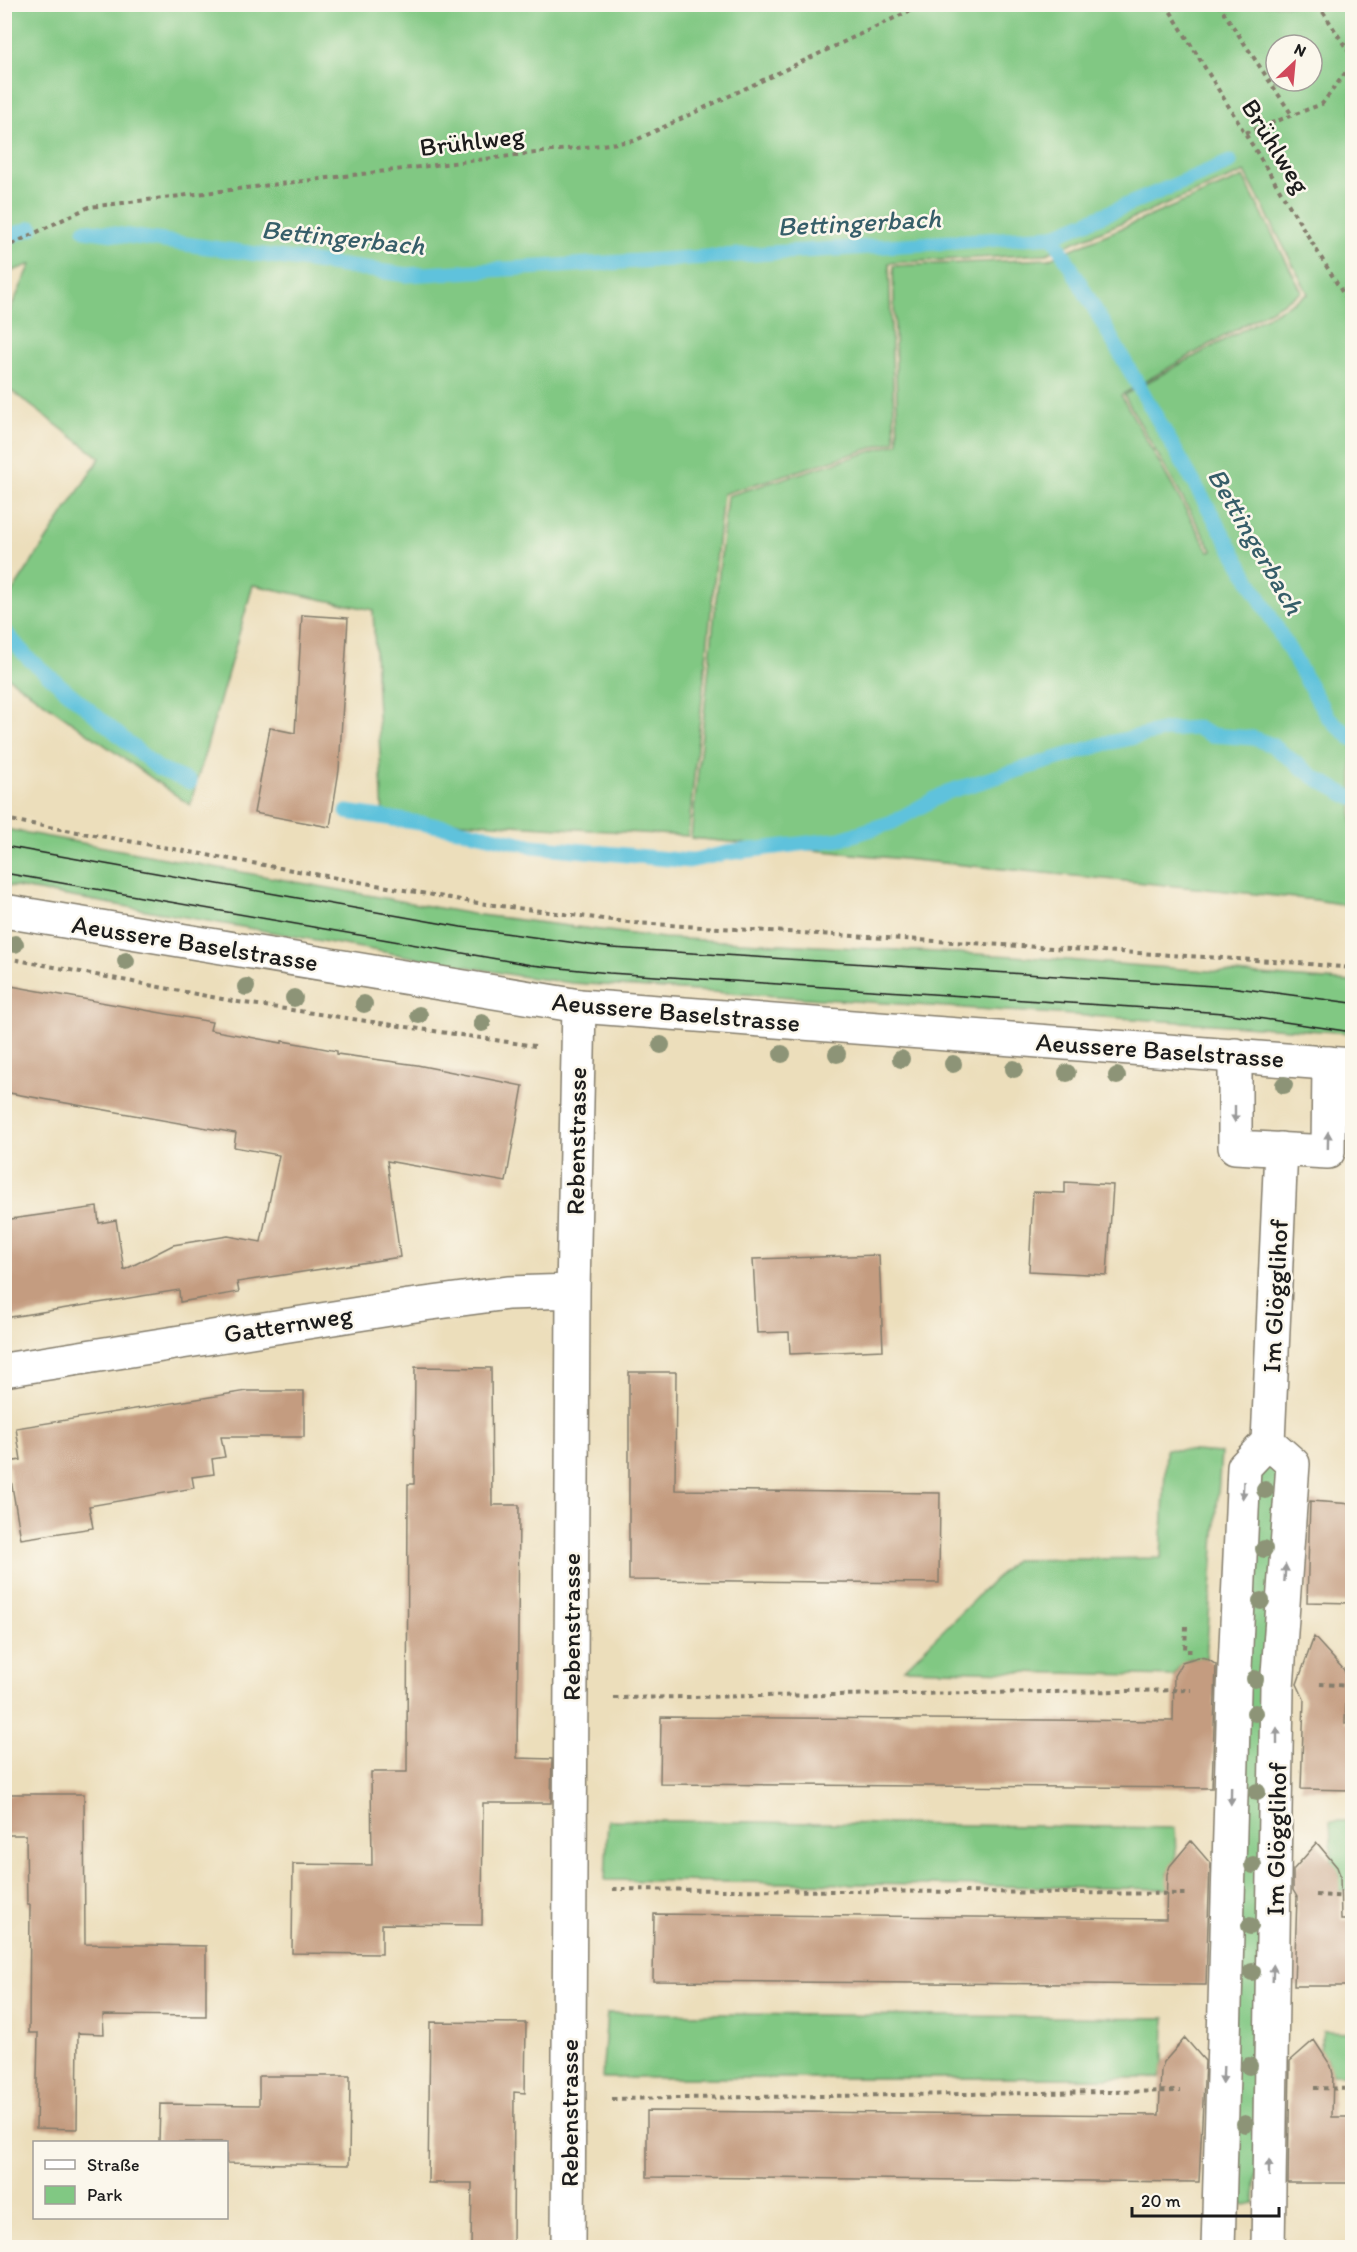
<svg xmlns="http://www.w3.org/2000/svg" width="1357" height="2252" font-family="Itim,sans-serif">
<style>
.green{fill:#81c883;stroke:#4e7250;stroke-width:1.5;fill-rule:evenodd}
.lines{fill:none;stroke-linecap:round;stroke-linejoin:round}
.stream{stroke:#5ec2dc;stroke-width:15}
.building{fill:#c49c80}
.minor-casing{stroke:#847d6c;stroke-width:36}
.secondary-casing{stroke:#847d6c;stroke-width:36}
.path{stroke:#847d6c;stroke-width:4;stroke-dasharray:4.5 4.5;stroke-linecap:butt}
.minor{stroke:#fff;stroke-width:33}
.secondary{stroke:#fff;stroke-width:33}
.tram{stroke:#1c1c1c;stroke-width:1.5}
.tree{fill:#8d9477}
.oneway{fill:#999}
.labels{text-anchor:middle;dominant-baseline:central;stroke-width:5;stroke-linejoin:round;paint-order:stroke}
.street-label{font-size:26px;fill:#1c1c1c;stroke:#fbf7ec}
.water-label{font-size:27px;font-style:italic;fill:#365e69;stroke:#fbf7ec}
</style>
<rect width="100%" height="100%" fill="#fbf7ec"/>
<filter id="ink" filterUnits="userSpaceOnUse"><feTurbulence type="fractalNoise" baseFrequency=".0167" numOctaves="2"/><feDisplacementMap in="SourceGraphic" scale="12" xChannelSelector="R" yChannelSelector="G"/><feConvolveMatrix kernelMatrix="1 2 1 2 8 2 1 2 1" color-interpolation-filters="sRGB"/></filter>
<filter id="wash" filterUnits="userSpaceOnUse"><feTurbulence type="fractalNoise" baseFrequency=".008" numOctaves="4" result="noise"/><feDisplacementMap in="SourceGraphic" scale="24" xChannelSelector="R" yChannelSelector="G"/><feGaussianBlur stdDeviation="1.35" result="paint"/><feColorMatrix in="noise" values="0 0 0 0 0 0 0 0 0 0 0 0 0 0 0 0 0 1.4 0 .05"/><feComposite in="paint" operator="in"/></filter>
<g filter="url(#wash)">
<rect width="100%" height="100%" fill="#ecdebb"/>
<path class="green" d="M 5,4 L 1352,5 L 1352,906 L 1316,900 L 691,838 L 727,496 L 898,443 L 893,266 L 1048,259 L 1243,177 L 1302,292 L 1121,395 L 1209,551 L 1212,550 L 1124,395 L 1308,294 L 1245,172 L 1046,254 L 889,263 L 895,441 L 723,494 L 688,836 L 383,817 L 373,610 L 253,585 L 190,805 L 5,675 L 5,603 L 100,458 L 5,386 L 5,321 L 31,264 L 5,274 ZM 1276,45 L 1312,45 L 1312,81 L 1276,81 Z
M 5,829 L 472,914 L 664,938 L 1014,956 L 1352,982 L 1352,1033 L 572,983 L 519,976 L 5,885 Z
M 1268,1442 L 1293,1464 L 1255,2204 L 1246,2206 L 1229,2198 L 1244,1467 Z
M 1166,1449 L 1221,1453 L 1206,1658 C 1190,1656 1180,1661 1174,1676 L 904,1669 L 1014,1560 L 1161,1558 Z
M 608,1820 L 1175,1828 L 1176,1859 L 1167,1874 L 1170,1889 L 605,1880 Z
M 1330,1821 L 1352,1821 L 1352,1891 L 1337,1891 L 1340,1875 L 1332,1861 Z
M 607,2013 L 1165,2018 L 1164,2062 L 1160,2078 L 602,2078 Z
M 1323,2031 L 1352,2032 L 1352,2075 L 1333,2074 L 1327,2059 L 1319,2055 Z"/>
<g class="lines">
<path class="stream" d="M 85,230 L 407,275 L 1053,236 L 1327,716 L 1352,739
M 1053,236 L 1230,162
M 4,238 L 32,228
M 4,631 L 28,658 L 159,769 L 190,782
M 347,812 L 453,828 L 533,846 L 689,861 L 727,853 L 841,839 L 893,822 L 947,792 L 1104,744 L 1166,730 L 1197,728 L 1211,735 L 1253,738 L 1272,745 L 1314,777 L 1352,798"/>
</g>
<g id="blocks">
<path class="building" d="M 302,615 L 348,618 L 339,770 L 330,827 L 254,813 L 270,728 L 295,733 Z
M 11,986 L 212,1022 L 210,1030 L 282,1043 L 282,1041 L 306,1045 L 337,1051 L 337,1054 L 417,1065 L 523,1086 L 506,1182 L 387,1161 L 400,1257 L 237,1282 L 239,1292 L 180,1302 L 179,1290 L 4,1318 L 4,1220 L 97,1207 L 99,1223 L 116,1220 L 124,1270 L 173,1245 L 228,1236 L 261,1242 L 279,1155 L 234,1147 L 236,1133 L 4,1092 L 4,993 L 10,994 Z
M 1065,1182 L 1113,1185 L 1107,1275 L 1029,1271 L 1033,1192 L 1065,1193 Z
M 879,1255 L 883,1350 L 790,1354 L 789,1332 L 757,1333 L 753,1259 Z
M 415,1367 L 491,1368 L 492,1505 L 519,1505 L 517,1758 L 552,1759 L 551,1803 L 483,1803 L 482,1925 L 382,1924 L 382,1954 L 292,1953 L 293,1864 L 372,1865 L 371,1772 L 407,1772 L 408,1484 L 414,1484 Z
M 629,1372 L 676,1372 L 675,1490 L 940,1493 L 939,1583 L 629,1580 Z
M 247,1391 L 304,1391 L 304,1437 L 221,1437 L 225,1457 L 212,1459 L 214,1474 L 192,1477 L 194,1488 L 89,1506 L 93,1528 L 21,1539 L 8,1462 L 21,1460 L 16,1428 Z
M 1310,1501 L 1353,1504 L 1353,1603 L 1307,1602 Z
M 1314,1637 L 1344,1670 L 1347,1678 L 1345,1723 L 1353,1723 L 1353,1790 L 1301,1789 L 1304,1699 L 1297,1684 Z
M 1198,1657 L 1206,1658 L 1216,1665 L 1212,1788 L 660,1784 L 661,1717 L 1173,1721 L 1174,1676 L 1182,1662 Z
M 4,1794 L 84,1794 L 85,1944 L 206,1946 L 206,2016 L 103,2015 L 104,2034 L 78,2033 L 77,2129 L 36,2128 L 38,2033 L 29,2033 L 30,1905 L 27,1905 L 26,1835 L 4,1835 Z
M 1191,1841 L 1210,1863 L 1206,1985 L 653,1981 L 654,1914 L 1166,1919 L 1167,1874 L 1170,1866 Z
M 1317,1843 L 1337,1867 L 1340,1875 L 1341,1920 L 1353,1920 L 1353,1986 L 1294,1986 L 1297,1897 L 1293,1890 L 1293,1870 Z
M 430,2022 L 526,2023 L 525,2093 L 514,2092 L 513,2247 L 471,2247 L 472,2183 L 428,2183 Z
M 1185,2038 L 1205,2061 L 1199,2182 L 647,2177 L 647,2111 L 1159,2115 L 1161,2070 L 1164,2062 Z
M 1314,2040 L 1331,2066 L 1333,2074 L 1332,2117 L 1353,2117 L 1353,2183 L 1288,2183 L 1290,2061 Z
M 259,2076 L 350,2076 L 349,2165 L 226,2163 L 226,2142 L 159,2142 L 160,2104 L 259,2105 Z"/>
</g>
</g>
<g filter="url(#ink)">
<use href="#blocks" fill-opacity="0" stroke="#847d6c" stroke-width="1.5"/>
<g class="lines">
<g class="minor-casing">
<path id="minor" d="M 1235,1055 L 1235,1147 L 1328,1152 L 1329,1063
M 4,1370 L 409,1306 L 508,1293 L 573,1291
M 568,2248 L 573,1291 L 579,1006
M 1218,2248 L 1234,1691 L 1244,1467 L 1268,1442 L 1281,1149
M 1268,2248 L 1277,1688 L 1293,1464 L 1268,1442"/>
</g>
<g class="secondary-casing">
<path id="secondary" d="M 4,911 L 579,1006 L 1352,1065"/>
</g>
<path class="path" d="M 1166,4 L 1352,308
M 1218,4 L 1292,115
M 1318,4 L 1352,57
M 1245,133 L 1322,104 L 1352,64
M 4,248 L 89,207 L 634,141 L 924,4
M 4,819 L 478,903 L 635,923 L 1288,962 L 1352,968
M 7,958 L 238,1002 L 535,1046
M 1186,1626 L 1185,1651 L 1193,1651
M 1320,1684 L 1352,1686
M 614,1698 L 1191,1690
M 613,1889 L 1187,1894
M 1316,1895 L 1352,1897
M 1314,2088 L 1352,2089
M 612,2099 L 1180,2091"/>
<use href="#minor" class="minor"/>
<use href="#secondary" class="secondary"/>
<path class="tram" d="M 4,846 L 461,927 L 612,948 L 1230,987 L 1352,1003
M 4,873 L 531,965 L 609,973 L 1224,1013 L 1352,1032"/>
</g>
<g class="tree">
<circle cx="15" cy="944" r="9"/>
<circle cx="126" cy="961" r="9"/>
<circle cx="246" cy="987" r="9"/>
<circle cx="294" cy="998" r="9"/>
<circle cx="364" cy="1004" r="9"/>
<circle cx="419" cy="1015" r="9"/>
<circle cx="482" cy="1023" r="9"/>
<circle cx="661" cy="1045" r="9"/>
<circle cx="782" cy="1054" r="9"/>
<circle cx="837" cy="1054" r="9"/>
<circle cx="901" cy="1059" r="9"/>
<circle cx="953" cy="1064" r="9"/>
<circle cx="1014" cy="1069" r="9"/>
<circle cx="1067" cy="1073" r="9"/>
<circle cx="1117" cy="1076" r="9"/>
<circle cx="1284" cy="1085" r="9"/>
<circle cx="1265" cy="1490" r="9"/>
<circle cx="1264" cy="1549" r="9"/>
<circle cx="1261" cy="1601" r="9"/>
<circle cx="1255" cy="1679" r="9"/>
<circle cx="1255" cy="1713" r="9"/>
<circle cx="1257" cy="1792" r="9"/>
<circle cx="1253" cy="1865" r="9"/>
<circle cx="1250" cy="1926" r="9"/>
<circle cx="1252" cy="1972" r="9"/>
<circle cx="1249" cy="2066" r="9"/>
<circle cx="1245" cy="2124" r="9"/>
</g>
<defs><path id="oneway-solid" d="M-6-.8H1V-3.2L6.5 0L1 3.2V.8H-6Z" transform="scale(1.5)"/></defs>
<g class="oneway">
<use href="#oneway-solid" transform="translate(1235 1114) rotate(90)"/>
<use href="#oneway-solid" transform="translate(1328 1140) rotate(-89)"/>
<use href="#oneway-solid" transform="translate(1243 1490) rotate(93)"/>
<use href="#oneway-solid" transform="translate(1285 1573) rotate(-86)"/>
<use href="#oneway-solid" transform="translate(1277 1736) rotate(-90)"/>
<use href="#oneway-solid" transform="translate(1231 1796) rotate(91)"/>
<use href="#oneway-solid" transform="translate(1273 1973) rotate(-88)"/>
<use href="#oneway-solid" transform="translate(1223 2075) rotate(92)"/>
<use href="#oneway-solid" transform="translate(1269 2168) rotate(-90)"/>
</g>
</g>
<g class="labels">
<g class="street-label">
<text transform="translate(472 141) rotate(-7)">Brühlweg</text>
<text transform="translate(1276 146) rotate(58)">Brühlweg</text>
<text transform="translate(195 943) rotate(9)">Aeussere Baselstrasse</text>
<text transform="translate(676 1012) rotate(5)">Aeussere Baselstrasse</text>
<text transform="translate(1160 1050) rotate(4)">Aeussere Baselstrasse</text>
<text transform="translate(576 1141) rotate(-89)">Rebenstrasse</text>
<text transform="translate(1275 1296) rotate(-87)">Im Glögglihof</text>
<text transform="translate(288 1324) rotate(-9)">Gatternweg</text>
<text transform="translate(571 1627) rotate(-90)">Rebenstrasse</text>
<text transform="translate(1276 1839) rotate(-89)">Im Glögglihof</text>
<text transform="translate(569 2113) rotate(-90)">Rebenstrasse</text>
</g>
<g class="water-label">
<text transform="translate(859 222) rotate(-3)">Bettingerbach</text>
<text transform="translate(343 237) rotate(6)">Bettingerbach</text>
<text transform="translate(1256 541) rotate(60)">Bettingerbach</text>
</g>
</g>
<rect width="1357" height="2252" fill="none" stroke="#fbf7ec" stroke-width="24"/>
<rect x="33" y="2141" width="195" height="78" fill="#fbf7ec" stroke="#a29f99" stroke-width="1.5"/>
<rect x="45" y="2160" width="30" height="9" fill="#ffffff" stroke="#a29f99" stroke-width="1.5"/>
<text x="87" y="2171" font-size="18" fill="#1c1c1c">Straße</text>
<rect x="45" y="2186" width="30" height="18" fill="#81c883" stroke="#a29f99" stroke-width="1.5"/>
<text x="87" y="2201" font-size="18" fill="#1c1c1c">Park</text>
<g transform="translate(1294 63) rotate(26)"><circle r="28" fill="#fbf7ec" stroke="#a29f99" stroke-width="1.5"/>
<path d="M0-4.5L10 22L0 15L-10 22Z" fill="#d1495b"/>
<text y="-9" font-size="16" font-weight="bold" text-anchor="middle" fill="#1c1c1c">N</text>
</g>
<path d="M1132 2207v9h147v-9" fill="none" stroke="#1c1c1c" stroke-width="3"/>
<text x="1141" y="2207" font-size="18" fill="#1c1c1c" stroke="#fbf7ec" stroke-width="4.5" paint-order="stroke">20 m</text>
</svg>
